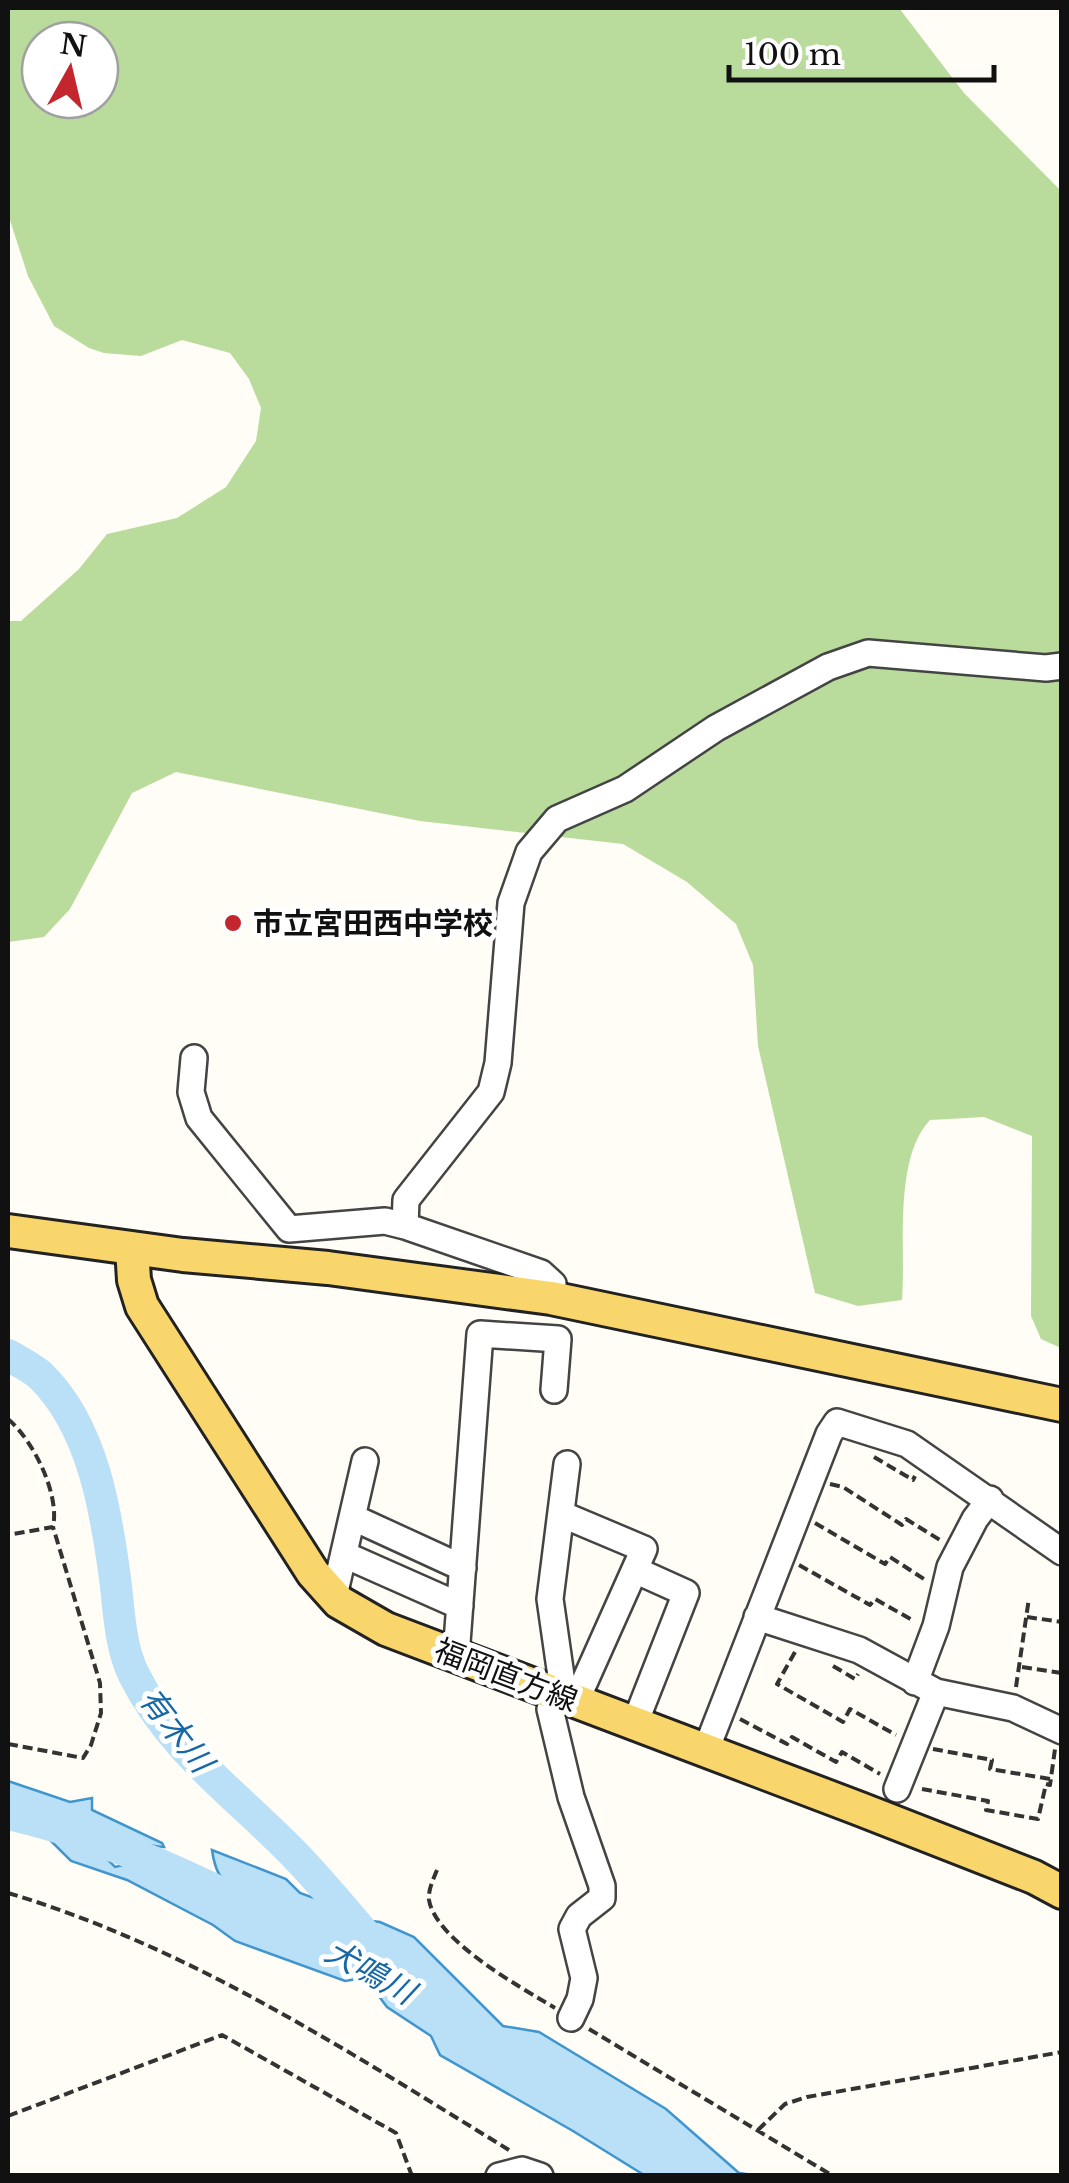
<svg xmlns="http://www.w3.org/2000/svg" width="1069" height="2183" font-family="'Libre Baskerville','Noto Sans JP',serif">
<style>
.forest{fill:#b9dc9c;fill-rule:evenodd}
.water{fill:#b9e0f7;stroke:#3f96cf;stroke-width:2.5}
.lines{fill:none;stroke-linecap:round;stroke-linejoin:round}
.river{stroke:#b9e0f7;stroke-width:32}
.minor-casing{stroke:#444;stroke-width:30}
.major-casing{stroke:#222;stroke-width:38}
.path{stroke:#333;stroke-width:4;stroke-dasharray:10 5;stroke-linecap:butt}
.minor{stroke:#fff;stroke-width:25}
.major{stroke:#f9d66b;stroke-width:32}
.poi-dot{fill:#c4262e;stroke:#fff;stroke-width:4}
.labels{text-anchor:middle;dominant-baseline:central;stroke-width:10;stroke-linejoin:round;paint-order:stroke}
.poi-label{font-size:30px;font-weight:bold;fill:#111;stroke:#fff;text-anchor:start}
.street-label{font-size:30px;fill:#111;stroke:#fff}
.water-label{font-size:32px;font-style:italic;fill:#1768a6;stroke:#fff}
</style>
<rect width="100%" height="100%" fill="#fffdf5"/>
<path class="forest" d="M 8,8 L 899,8 L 964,93 L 1061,191 L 1061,1348 L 1041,1339 L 1031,1316 L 1032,1136 L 984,1117 L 930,1120 C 893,1159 906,1249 902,1300 L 858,1306 L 815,1293 L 758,1046 L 753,965 L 736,924 L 687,882 L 623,844 L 420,821 L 176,772 L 132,793 L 70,909 L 44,937 L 8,942 L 8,621 L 21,621 L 79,569 L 107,534 L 177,518 L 226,487 L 256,441 L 261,408 L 249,379 L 230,353 L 182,340 L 141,356 L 104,353 L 89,348 L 54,326 L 28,276 L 8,214 ZM 40,40 L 100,40 L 100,100 L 40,100 Z"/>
<path class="water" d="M 8,1781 L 70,1802 L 92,1798 L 92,1810 L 162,1843 L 164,1847 C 140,1846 122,1833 99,1833 L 100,1852 L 115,1867 L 128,1864 L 173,1879 L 269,1922 L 271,1904 C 243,1880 219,1900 212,1850 L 286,1879 L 300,1893 L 325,1902 L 339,1917 L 380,1922 L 414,1937 L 503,2026 L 539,2032 L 666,2109 L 739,2173 L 753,2175 L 644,2175 L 573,2131 L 440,2055 L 431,2036 L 387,2007 L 369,1983 L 357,1979 L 345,1981 L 235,1941 L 213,1925 L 127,1880 L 71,1861 L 48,1838 L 8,1821 Z"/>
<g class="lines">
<path class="river" d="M 8,1355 C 18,1361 31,1367 40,1375 C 94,1427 107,1516 116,1586 C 119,1615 121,1649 134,1675 C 170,1747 230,1790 285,1845 C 319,1878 349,1917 381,1953
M 8,1814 C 113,1838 212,1886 307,1937"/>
<g class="minor-casing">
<path id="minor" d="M 194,1058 L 191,1092 L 199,1118 L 289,1229 L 385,1221 L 405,1226 L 541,1273 L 553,1284 L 551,1298
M 405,1226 L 406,1200 L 491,1092 L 498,1063 L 511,903 L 529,852 L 557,819 L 625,789 L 716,728 L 828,667 L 868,653 L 1046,668 L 1062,666
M 561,1514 L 644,1549 L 576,1701
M 354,1518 L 463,1568
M 345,1555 L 460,1606
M 635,1570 L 686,1593 L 635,1723
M 334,1596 L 365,1461
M 757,1617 L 859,1650 L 936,1692 L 1013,1708 L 1062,1731
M 456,1656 L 480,1334 L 558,1339 L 554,1390
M 915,1682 L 936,1626 L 950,1567 L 975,1519 L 990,1499
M 558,1695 L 550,1709 L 571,1797 L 602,1886 L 602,1898 L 579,1916 L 572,1929 L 584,1978 L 580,1999 L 571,2018
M 564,1697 L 550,1599 L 567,1464
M 706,1750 L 829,1434 L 837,1422 L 907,1444 L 1062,1552
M 897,1789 L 936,1692
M 499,2176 L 522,2170 L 540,2176"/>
</g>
<g class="major-casing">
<path id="major" d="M 8,1231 L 183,1255 L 328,1268 L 551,1298 L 1062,1405
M 132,1248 L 134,1280 L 142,1306 L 313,1573 L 339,1602 L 386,1629 L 860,1809 L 1034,1877 L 1062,1892"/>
</g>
<path class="path" d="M 8,1419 C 33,1440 60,1494 53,1527 L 8,1535
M 874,1457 L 913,1480 L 915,1476
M 830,1484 L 843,1487 L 902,1525 L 906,1519 L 940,1540
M 815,1523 L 885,1564 L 890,1557 L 924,1579
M 799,1565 L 870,1605 L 875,1599 L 914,1621
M 1027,1617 L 1062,1622
M 795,1652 L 777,1684 L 843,1722 L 850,1709 L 896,1735
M 833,1666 L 855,1679 L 858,1674
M 1022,1667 L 1062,1673
M 1016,1687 L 1029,1598
M 740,1719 L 787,1744 L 792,1737 L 836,1762 L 842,1752 L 880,1774
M 8,1744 L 83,1758 L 91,1745 L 101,1713 L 100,1683 L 53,1527
M 933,1749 L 992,1760 L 990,1769 L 1050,1779
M 922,1789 L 988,1801 L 986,1810 L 1038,1819 L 1046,1784 L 1050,1785 L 1055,1749
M 437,1870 C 433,1880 428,1890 429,1900 C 436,1941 522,1988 555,2008
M 8,1893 C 189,1947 349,2052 509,2150
M 589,2029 L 833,2176
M 8,2116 L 222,2035 L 396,2133 L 412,2176
M 758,2130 L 785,2104 L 807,2097 L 1062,2052"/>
<use href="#minor" class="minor"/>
<use href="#major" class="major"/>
</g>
<circle class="poi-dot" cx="233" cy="923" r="10"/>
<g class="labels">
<g class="poi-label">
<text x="253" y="923">市立宮田西中学校</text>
</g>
<g class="street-label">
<text transform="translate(506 1675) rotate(21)">福岡直方線</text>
</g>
<g class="water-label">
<text transform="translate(176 1730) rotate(52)">有木川</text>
<text transform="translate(370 1972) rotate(29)">犬鳴川</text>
</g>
</g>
<rect width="1069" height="2183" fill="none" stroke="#111111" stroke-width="20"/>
<g transform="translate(70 70) rotate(8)"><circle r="48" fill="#ffffff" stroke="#a0a0a0" stroke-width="2.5"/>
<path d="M0-8L18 38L0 25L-18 38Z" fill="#c4262e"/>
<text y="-15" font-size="28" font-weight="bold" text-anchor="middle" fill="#111111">N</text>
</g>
<path d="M729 65v15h265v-15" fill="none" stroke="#111111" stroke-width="5"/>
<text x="744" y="65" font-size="30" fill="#111111" stroke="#ffffff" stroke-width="8" paint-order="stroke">100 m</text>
</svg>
